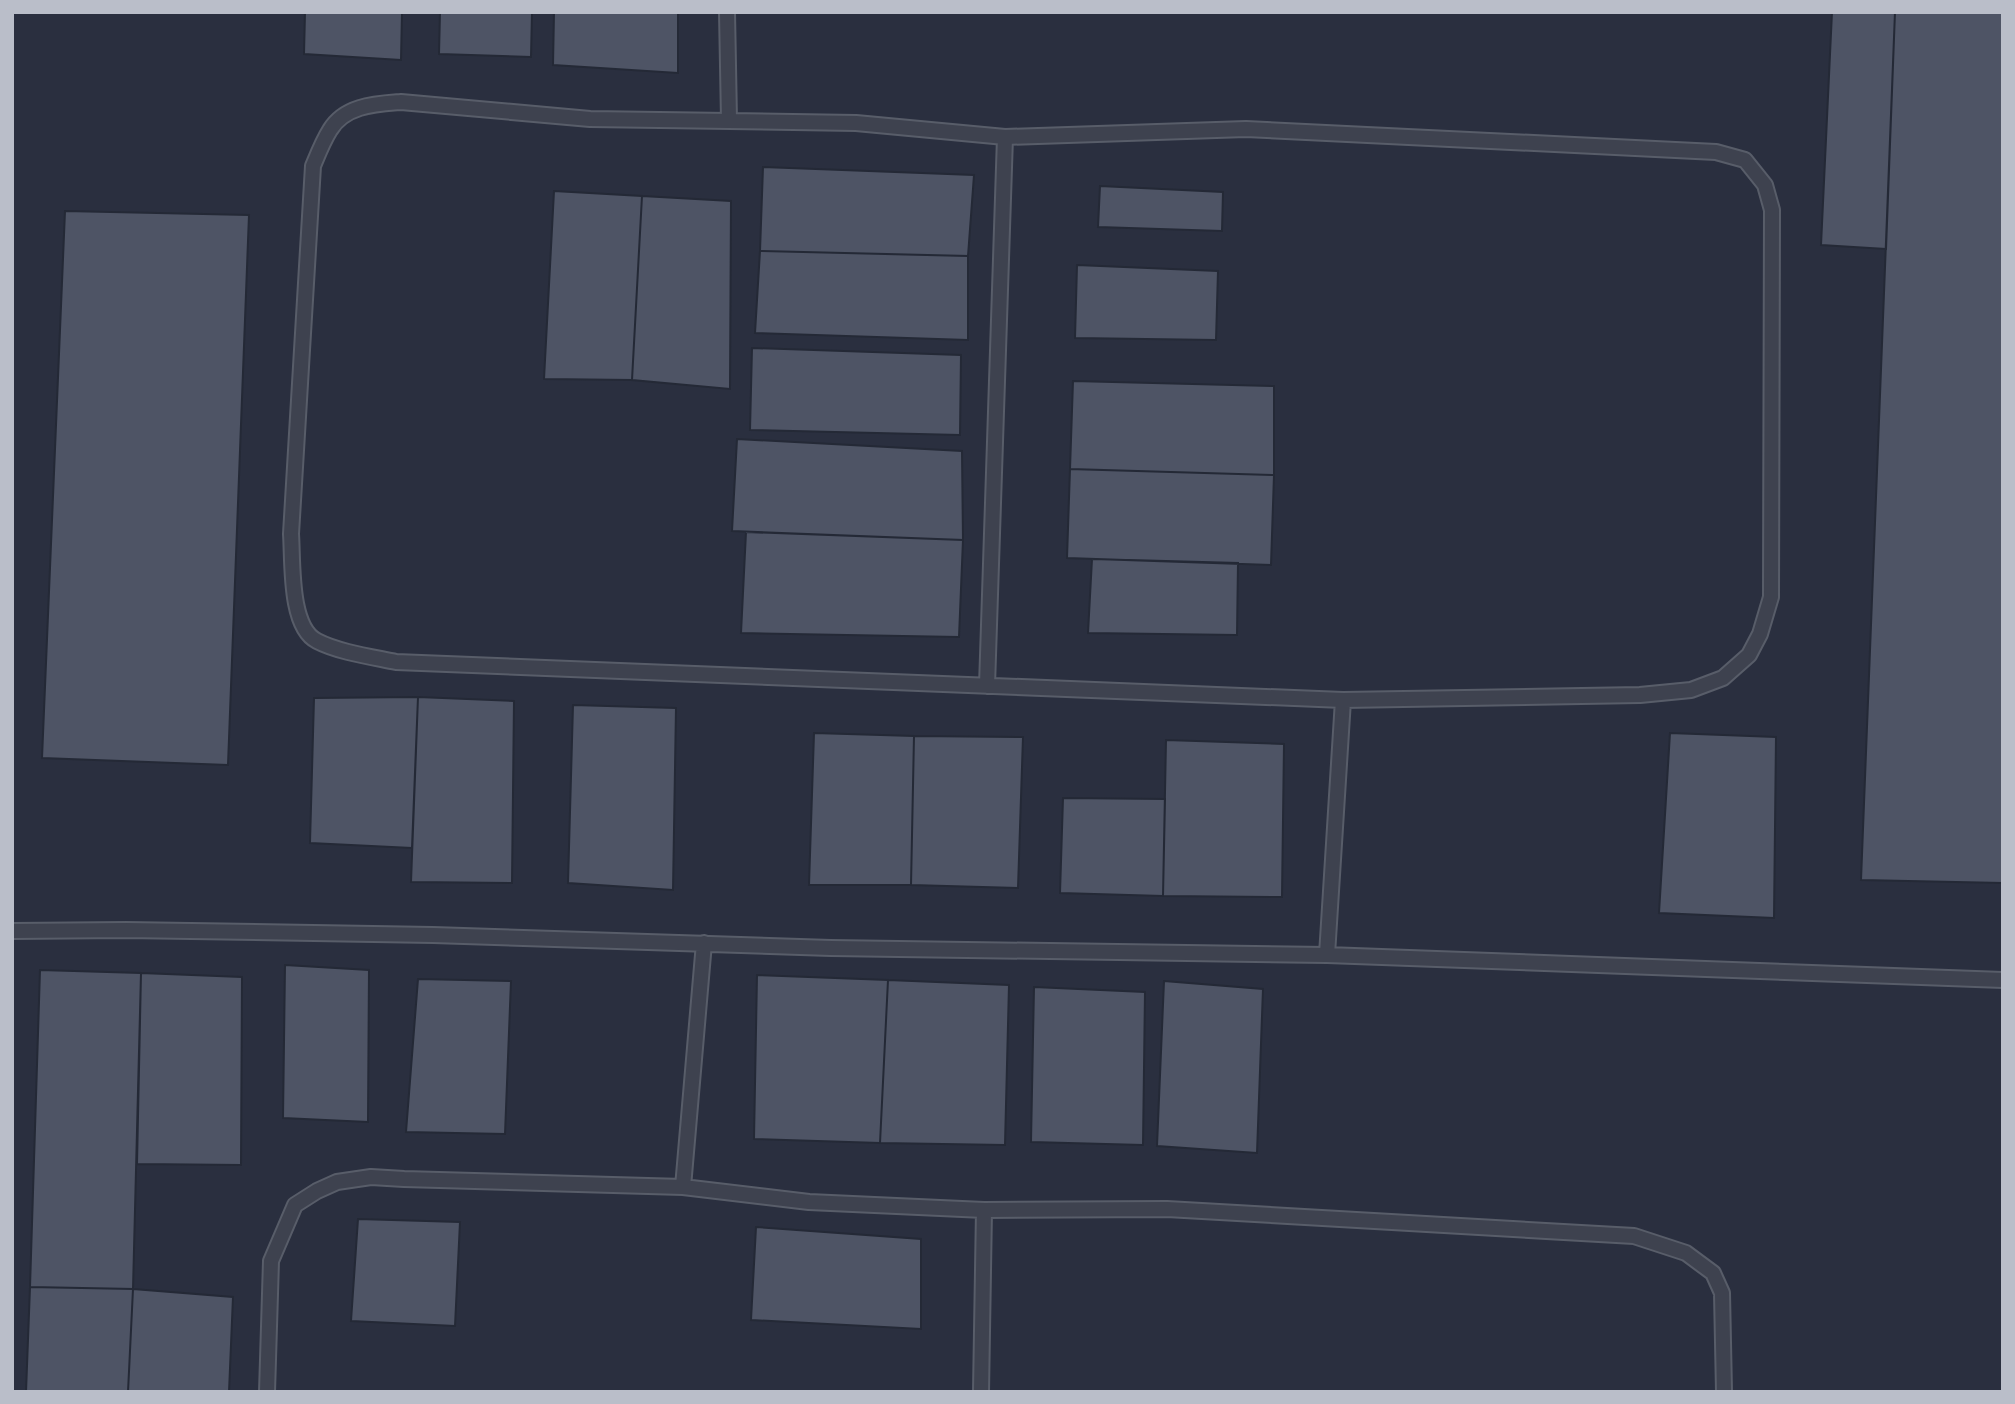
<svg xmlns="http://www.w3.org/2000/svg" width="2015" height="1404" font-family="Manrope,sans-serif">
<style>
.building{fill:#4e5465;stroke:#242936;stroke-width:2}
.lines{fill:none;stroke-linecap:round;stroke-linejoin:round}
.service-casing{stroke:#585d69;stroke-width:18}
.service{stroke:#3e424f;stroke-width:14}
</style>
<rect width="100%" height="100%" fill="#2a2f3f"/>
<path class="building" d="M 305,12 L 402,12 L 401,60 L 304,54 Z
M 440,12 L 532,12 L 531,57 L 439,54 Z
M 554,12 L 678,12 L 678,73 L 553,65 Z
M 1832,12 L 1895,12 L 1886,249 L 1821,245 Z
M 1895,12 L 2003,12 L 2003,883 L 1861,880 Z
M 763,167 L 974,175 L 968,256 L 760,251 Z
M 1100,186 L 1223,192 L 1222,231 L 1098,227 Z
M 554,191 L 642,196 L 632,380 L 544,379 Z
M 642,196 L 731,201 L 730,389 L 632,380 Z
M 65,211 L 249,215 L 228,765 L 42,758 Z
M 760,251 L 968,256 L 968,340 L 755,333 Z
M 1077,265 L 1218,271 L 1216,340 L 1075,338 Z
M 752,348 L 961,355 L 960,435 L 750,430 Z
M 1073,381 L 1274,386 L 1274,475 L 1070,469 Z
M 737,439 L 962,451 L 963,540 L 732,531 Z
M 1070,469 L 1274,475 L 1271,565 L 1067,558 Z
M 746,532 L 963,540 L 959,637 L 741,633 Z
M 1092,559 L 1238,563 L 1237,635 L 1088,633 Z
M 418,697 L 514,701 L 512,883 L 411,882 Z
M 418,697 L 412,848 L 310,843 L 314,698 Z
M 573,705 L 676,708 L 673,890 L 568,883 Z
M 814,733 L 914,736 L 911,885 L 809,885 Z
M 1670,733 L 1776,737 L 1774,918 L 1659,913 Z
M 914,736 L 1023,737 L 1018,888 L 911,885 Z
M 1166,740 L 1284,744 L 1282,897 L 1163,896 Z
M 1063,798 L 1165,799 L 1163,896 L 1060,893 Z
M 285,965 L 369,970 L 368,1122 L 283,1118 Z
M 40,970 L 141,973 L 133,1289 L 30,1287 Z
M 141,973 L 242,977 L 241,1165 L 137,1164 Z
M 757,975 L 888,980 L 880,1143 L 754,1139 Z
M 418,979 L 511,981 L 505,1134 L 406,1132 Z
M 888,980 L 1009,985 L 1005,1145 L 880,1143 Z
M 1164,981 L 1263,989 L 1257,1153 L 1157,1146 Z
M 1034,987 L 1145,992 L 1143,1145 L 1031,1142 Z
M 358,1219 L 460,1222 L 455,1326 L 351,1321 Z
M 756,1227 L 921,1239 L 921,1329 L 751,1320 Z
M 30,1287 L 133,1289 L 128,1392 L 26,1392 Z
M 133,1289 L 233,1297 L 229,1392 L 128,1392 Z"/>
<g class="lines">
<g class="service-casing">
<path id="service" d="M 727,12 L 729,120
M 401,102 L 590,119 L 856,123 L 1005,137 L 1246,129 L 1716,152 L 1745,160 L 1765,185 L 1772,210 L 1771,597 L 1760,634 L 1749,655 L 1723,678 L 1691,690 L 1640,695 L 1343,700 L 396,662 C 372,657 338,652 317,641 C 289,627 293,561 291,534 L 313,166 C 318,154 323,141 330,130 C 345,105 376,104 401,102 Z
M 987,686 L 1005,137
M 12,931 L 126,930 L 433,935 L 831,948 L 1327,955 L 2003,980
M 1327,955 L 1343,700
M 683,1187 L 704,943
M 267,1392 L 271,1261 L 295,1205 L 317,1191 L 337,1182 L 371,1177 L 404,1179 L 683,1187 L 809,1202 L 984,1210 L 1167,1209 L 1634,1236 L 1686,1253 L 1713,1273 L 1722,1293 L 1724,1392
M 981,1392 L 984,1210"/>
</g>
<use href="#service" class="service"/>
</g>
<rect width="2015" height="1404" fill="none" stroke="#babec9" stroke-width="28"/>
</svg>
